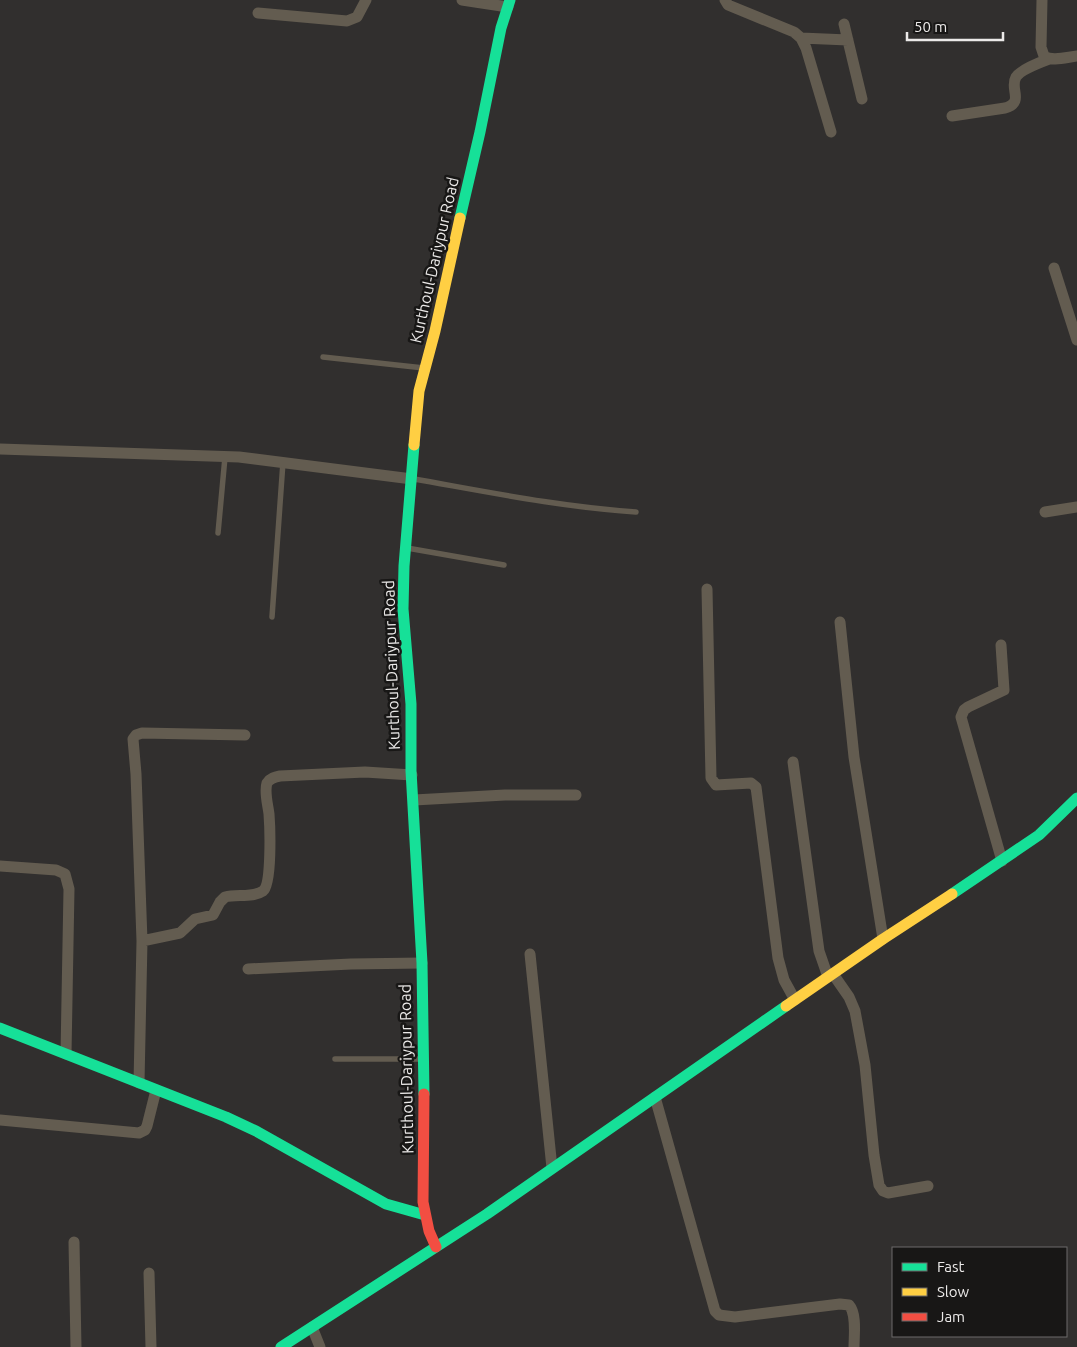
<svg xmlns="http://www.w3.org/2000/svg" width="1077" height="1347" font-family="Ubuntu,sans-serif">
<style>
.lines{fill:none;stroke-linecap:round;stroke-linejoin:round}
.lane{stroke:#635c50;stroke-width:5.5}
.street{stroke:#635c50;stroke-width:11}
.fast{stroke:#16e098;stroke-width:11}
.slow{stroke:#ffcf43;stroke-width:11}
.jam{stroke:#f24e42;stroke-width:11}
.labels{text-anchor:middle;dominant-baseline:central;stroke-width:5;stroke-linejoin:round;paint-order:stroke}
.street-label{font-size:16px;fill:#eceae9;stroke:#181716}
</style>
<rect width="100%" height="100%" fill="#312f2e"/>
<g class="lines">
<path class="lane" d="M 323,357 L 424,368
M 414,479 C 488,492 561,507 636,512
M 218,533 L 225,457
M 407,548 L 504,565
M 272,617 L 283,462
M 335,1059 L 421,1059"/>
<path class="street" d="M 462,0 L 508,7
M 725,0 L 728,5 L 794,32 L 801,38 L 806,48 L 831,132
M 1042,0 L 1041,47 L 1044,56 C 1052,62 1067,57 1077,56
M 258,13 L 347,21 L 357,17 L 366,0
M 844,24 L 862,99
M 801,38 L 848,40
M 952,116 L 1005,108 C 1025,102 1009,89 1016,77 C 1020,70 1041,62 1049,59
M 1054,268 L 1077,340
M 0,449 L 239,457 L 412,479
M 1045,512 L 1077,507
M 707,589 L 711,778 L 716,785 L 751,783 L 756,787 L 778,958 L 784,980 L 795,1000
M 840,622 L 854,757 L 883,939
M 1001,645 L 1004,690 L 968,707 L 964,710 L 961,717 L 1002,861
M 793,762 L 819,951 L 828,977
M 414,800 L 505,795 L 576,795
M 0,866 L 56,870 L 65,874 L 69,889 L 66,1054
M 142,941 L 180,933 L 195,919 L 213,915 L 220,902 L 225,897 C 237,894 253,898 263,891 C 272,884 270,827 269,814 C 268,805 264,792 267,783 C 270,778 275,777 280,776 L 365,772 L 412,775
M 530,954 L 552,1168
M 248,969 L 351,964 L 422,963
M 833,974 L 849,997 L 855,1011 L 865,1065 L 874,1155 L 879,1185 L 883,1191 L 888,1193 L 928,1186
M 139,1083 L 142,941 L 136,774 L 133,739 L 136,735 L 142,733 L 245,735
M 655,1097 L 715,1311 L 719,1315 L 735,1317 L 840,1304 L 849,1305 C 857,1314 854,1335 854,1347
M 0,1120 L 139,1133 L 145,1130 L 147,1126 L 156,1090
M 74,1242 L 76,1347
M 149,1273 L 151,1347
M 312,1327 L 320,1347"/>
<path class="fast" d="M 460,218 L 480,132 L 501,28 L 510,0
M 414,445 L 404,566 L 403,609 L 411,704 L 411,771 L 422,963 L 424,1094
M 952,894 L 1039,835 L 1077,798
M 0,1028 L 226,1117 L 256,1131 L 386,1204 L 425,1215
M 281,1347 L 487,1214 L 786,1006"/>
<path class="slow" d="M 414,445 L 419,391 L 435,331 L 460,218
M 786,1006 L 883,939 L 952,894"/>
<path class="jam" d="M 424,1094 L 423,1202 L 429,1231 L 436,1247"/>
</g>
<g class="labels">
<g class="street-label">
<text transform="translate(434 260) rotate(-77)">Kurthoul-Dariypur Road</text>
<text transform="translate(391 665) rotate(-92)">Kurthoul-Dariypur Road</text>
<text transform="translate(406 1069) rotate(-91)">Kurthoul-Dariypur Road</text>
</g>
</g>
<rect x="892" y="1247" width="175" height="90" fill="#181716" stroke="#6d6b6a"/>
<rect x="902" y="1263" width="25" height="8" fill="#16e098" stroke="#6d6b6a"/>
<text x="937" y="1272" font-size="15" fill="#eceae9">Fast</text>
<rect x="902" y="1288" width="25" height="8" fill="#ffcf43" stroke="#6d6b6a"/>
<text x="937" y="1297" font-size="15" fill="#eceae9">Slow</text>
<rect x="902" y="1313" width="25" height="8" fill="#f24e42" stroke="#6d6b6a"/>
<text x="937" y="1322" font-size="15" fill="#eceae9">Jam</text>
<path d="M907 32v8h96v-8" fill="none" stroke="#eceae9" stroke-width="2.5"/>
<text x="914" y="32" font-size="15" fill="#eceae9" stroke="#181716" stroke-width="4" paint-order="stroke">50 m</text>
</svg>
